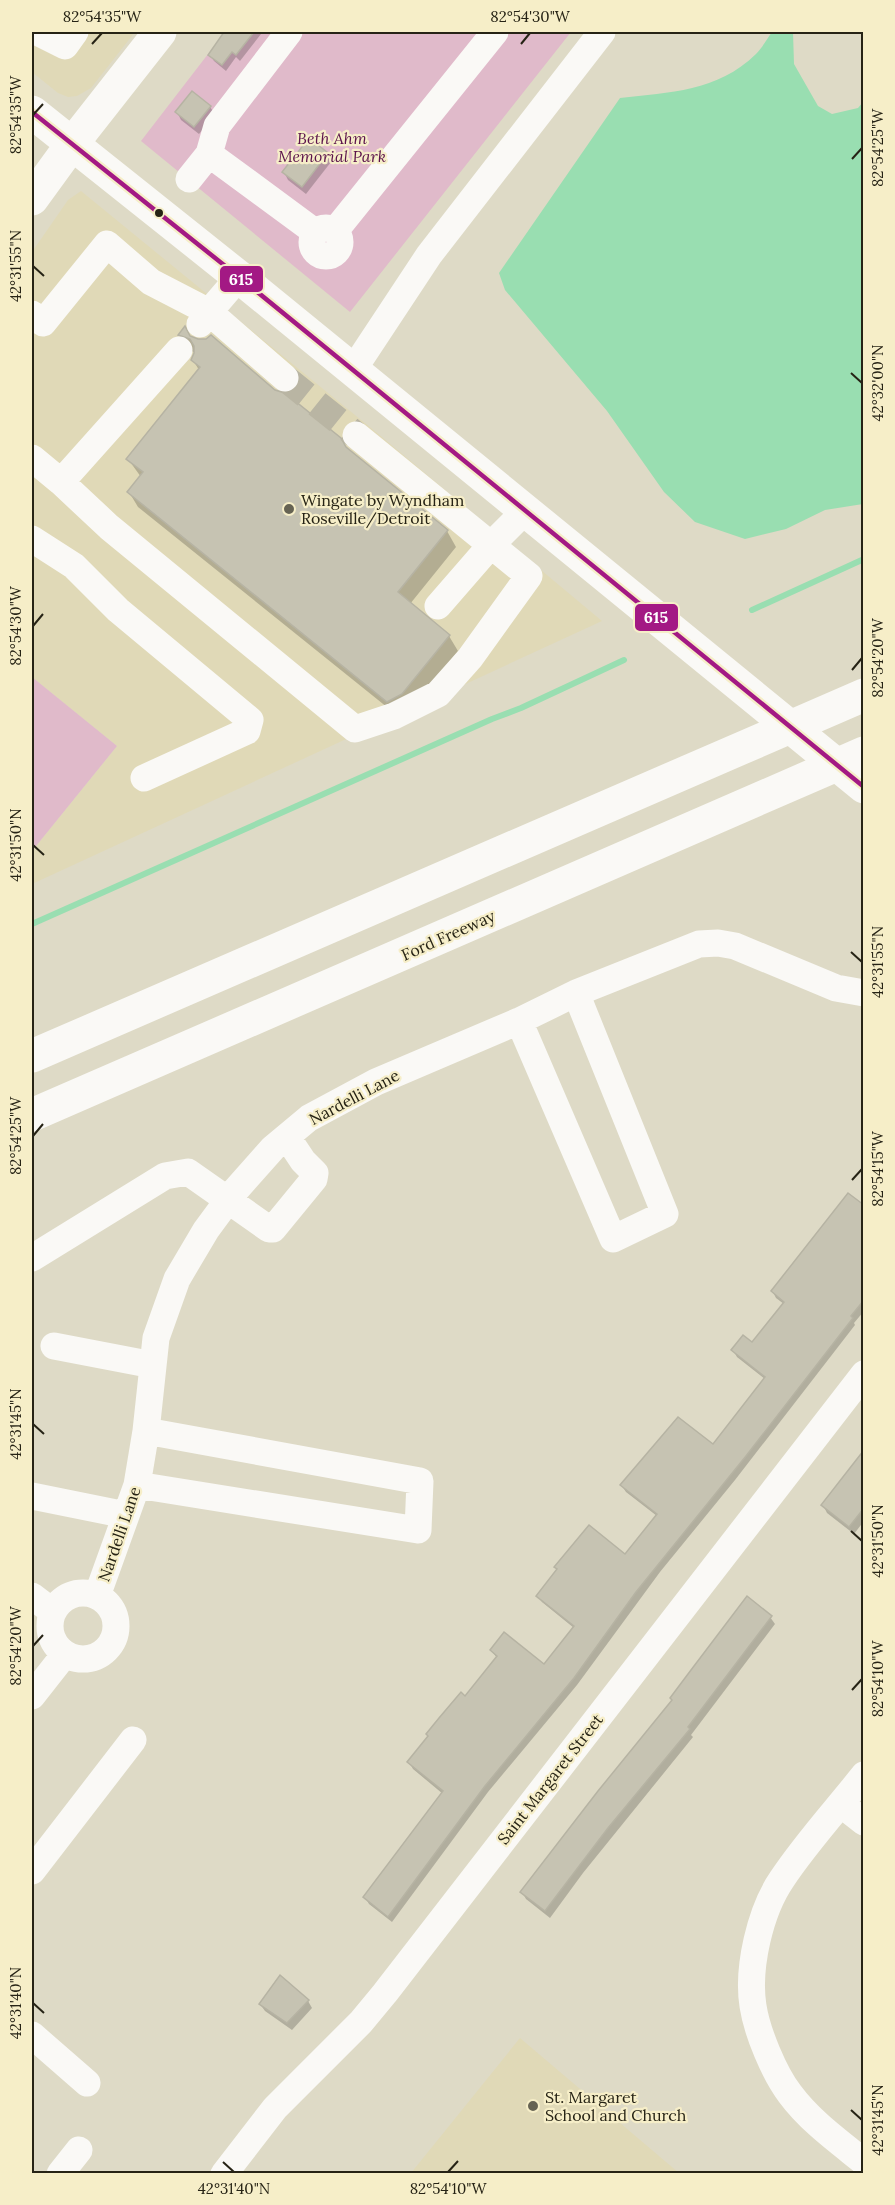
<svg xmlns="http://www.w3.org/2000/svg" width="895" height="2205" font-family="Lora,serif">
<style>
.built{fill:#e0d9b7}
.green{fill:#e0baca}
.water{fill:#99deb1}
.shadow{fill:#0003}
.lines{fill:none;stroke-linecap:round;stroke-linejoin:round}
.stream{stroke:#99deb1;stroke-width:6}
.building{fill:#c6c3b2;stroke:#b6b3a3;stroke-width:1.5}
.minor-tunnel{stroke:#b9b5a3;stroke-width:27;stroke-dasharray:27 14;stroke-linecap:butt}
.minor{stroke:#faf9f6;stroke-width:27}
.major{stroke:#faf9f6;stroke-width:33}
.highway{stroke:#faf9f6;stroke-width:33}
.bus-1-casing{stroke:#f6eec8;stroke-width:9}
.bus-1{stroke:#a31984;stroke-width:4.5}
.ticks{fill:none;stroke:#262315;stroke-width:2}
.bus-dot{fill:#262315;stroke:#f6eec8;stroke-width:2}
.poi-dot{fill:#666353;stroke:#f6eec8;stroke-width:2}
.labels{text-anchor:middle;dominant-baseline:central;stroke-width:4.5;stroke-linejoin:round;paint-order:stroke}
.park-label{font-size:16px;font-style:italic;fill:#5b124b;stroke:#f6eec8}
.poi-label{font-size:16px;fill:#262315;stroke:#f6eec8;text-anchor:start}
.street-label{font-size:16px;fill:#262315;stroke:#f6eec8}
.line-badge{stroke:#f6eec8;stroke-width:2}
.badge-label{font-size:16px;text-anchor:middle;font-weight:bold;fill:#fff}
.neatline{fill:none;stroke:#262315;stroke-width:2}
.ticks-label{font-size:15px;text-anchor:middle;fill:#262315}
</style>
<rect width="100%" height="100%" fill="#dedac6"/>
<path class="built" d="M 32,32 L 135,32 L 91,88 L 77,96 L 68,97 L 58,93 L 32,72 Z
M 81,191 L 377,433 L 602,621 L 32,884 L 32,851 L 117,746 L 32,677 L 32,252 L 68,200 Z
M 520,2038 L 679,2173 L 411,2173 Z"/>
<path class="green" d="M 225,32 L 571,32 L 350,312 L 141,141 Z
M 32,677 L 117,746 L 32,851 Z"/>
<path class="water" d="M 772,32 L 793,32 L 794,64 L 818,106 L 832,114 L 858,108 L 863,102 L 863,504 L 825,510 L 786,529 L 745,539 L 695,522 L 664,492 L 607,411 L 505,290 L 499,273 L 620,98 C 670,92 717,92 756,54 C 762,48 767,39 772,32 Z"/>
<path class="shadow" d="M 226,32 L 260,32 L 261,34 L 240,61 L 236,57 L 226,71 L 214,61 L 210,55 Z
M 192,93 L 210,107 L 215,114 L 199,134 L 181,120 L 177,112 Z
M 327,154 L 331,162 L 306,194 L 288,180 L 284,172 Z
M 180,335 L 190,338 L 274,391 L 447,531 L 456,547 L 410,604 L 449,636 L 458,651 L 411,710 L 398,716 L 138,507 L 129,492 L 141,477 L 128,459 L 199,370 L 193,360 L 196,353 L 189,350 Z
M 864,1207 L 864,1311 L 854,1323 L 855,1325 L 735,1480 L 660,1572 L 577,1685 L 488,1792 L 392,1922 L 369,1904 L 365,1897 L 443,1794 L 413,1769 L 409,1762 L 497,1658 L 491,1650 L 544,1666 L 574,1628 L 542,1602 L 538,1596 L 625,1556 L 657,1516 L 626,1492 L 622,1486 L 714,1447 L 765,1379 L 737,1357 L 733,1350 L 753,1344 L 784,1304 L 776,1298 L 773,1292 Z
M 864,1455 L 864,1521 L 854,1534 L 827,1513 L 823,1505 Z
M 770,1617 L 775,1624 L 691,1735 L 693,1737 L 583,1873 L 550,1918 L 526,1899 L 522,1892 Z
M 308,2001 L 312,2008 L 292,2030 L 265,2011 L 260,2004 Z"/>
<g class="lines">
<path class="stream" d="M 752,610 L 864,559
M 32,924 L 492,719 L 521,708 L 624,660"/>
</g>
<path class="building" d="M 224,32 L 254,32 L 236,55 L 232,52 L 222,65 L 208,55 Z
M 192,91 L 211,106 L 194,127 L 175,112 Z
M 309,138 L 328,153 L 302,187 L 282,172 Z
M 185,326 L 190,336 L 198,339 L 206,339 L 211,335 L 275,390 L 285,393 L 341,438 L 346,447 L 448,530 L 398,592 L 450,635 L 402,694 L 387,702 L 127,492 L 143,472 L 126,459 L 200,367 L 191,360 L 194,353 L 194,346 L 190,339 L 178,335 Z
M 848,1193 L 864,1205 L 864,1300 L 851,1316 L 853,1318 L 746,1456 L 636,1592 L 574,1678 L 485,1786 L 388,1917 L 363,1897 L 443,1791 L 407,1762 L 428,1736 L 426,1734 L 439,1718 L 461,1692 L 465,1696 L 497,1656 L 490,1650 L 504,1632 L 544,1664 L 574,1626 L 536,1596 L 557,1569 L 554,1567 L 589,1525 L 625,1554 L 657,1514 L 620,1485 L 678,1417 L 713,1444 L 765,1377 L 731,1350 L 743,1335 L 752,1342 L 784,1302 L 771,1291 Z
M 864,1450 L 864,1508 L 849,1527 L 821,1505 Z
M 747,1596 L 772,1616 L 688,1727 L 690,1729 L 608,1828 L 545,1911 L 520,1892 L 598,1791 L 672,1700 L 670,1698 L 691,1670 Z
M 280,1975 L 309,2000 L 287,2023 L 259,2004 Z"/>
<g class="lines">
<path class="minor-tunnel" d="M 285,378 L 356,435"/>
<path class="minor" d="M 37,32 L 65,46 L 75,32
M 209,154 L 315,232
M 189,179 L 209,154 L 217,126 L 289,32
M312 242a14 14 0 1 1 28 0a14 14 0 1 1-28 0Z
M 335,231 L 495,32
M 32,314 L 43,323 L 107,244 L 151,282 L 209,312 L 239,277
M 200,324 L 209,312 L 285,378
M 353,370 L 429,255 L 602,32
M 356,435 L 491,545 L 438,606
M 32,458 L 61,482 L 109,527 L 355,729 L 394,716 L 438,694 L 470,658 L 529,576 L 491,545 L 525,511
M 61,482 L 179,350
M 32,539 L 74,566 L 118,610 L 250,720 L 247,731 L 144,778
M 519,1021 L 613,1239 L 665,1214 L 576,993
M 32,1258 L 165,1176 L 188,1172 L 269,1229 L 273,1229 L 314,1179 L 315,1173 L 303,1161 L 287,1137
M 54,1346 L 153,1365
M 137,1485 L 418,1530 L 420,1481 L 146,1431
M 32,1496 L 126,1515
M50 1626a33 33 0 1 1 66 0a33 33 0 1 1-66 0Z
M 32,1596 L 53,1612
M 97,1596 L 137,1485 L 146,1431 L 156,1338 L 177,1279 L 206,1230 L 234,1192 L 273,1148 L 309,1118 L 376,1082 L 519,1021 L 576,993 L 699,944 L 718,943 L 735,946 L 836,988 L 864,993
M 32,1696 L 65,1654
M 864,1775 C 837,1809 805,1844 782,1879 C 760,1911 747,1968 753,2006 C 757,2032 774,2073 790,2094 C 810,2121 838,2141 864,2162
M 841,1804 L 864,1822
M 32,1871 L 133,1740
M 32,2035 L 87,2083
M 60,2174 L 79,2150
M 224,2174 L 275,2108 L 361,2022 L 385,1993 L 864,1374"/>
<path class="major" d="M 32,112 L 239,277 L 864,787
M 32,199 L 72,144 L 160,32"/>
<path class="highway" d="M 32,1056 L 864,695
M 32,1115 L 864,753"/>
<g class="bus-1-casing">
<path id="bus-1" d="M 32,112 L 239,277 L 864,787"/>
</g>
<use href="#bus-1" class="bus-1"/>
</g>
<path class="ticks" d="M 92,44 L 102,33M 521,44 L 530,33M 33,115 L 43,104M 852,159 L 862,148M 33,266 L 44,276M 851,373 L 862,383M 33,626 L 43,614M 852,670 L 862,658M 33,845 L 44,855M 851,952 L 862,962M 33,1136 L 43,1124M 852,1180 L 862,1169M 33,1424 L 44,1434M 851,1531 L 862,1541M 33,1646 L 43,1635M 852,1690 L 862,1679M 33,2003 L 44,2013M 851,2110 L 862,2120M 223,2162 L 234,2172M 448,2172 L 458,2161"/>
<circle class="bus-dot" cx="159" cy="213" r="5"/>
<g class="poi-dot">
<circle cx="289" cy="509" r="6"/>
<circle cx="533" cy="2106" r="6"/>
</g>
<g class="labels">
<g class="park-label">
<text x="332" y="138">Beth Ahm<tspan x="332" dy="18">Memorial Park</tspan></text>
</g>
<g class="poi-label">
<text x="301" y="500">Wingate by Wyndham<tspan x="301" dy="18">Roseville/Detroit</tspan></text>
<text x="545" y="2097">St. Margaret<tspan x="545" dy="18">School and Church</tspan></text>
</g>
<g class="street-label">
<text transform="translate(448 935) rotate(-24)">Ford Freeway</text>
<text transform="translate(354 1097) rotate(-28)">Nardelli Lane</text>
<text transform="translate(119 1534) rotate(-71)">Nardelli Lane</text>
<text transform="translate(550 1779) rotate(-52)">Saint Margaret Street</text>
</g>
</g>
<g class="line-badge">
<rect x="219" y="265" width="45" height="28" rx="6" fill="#a31984"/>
<rect x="634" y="603" width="45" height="29" rx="6" fill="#a31984"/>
</g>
<g class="badge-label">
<text x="241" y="285">615</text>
<text x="656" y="623">615</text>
</g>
<rect width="895" height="2205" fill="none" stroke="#f6eec8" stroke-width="66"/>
<rect x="33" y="33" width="829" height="2139" class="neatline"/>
<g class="ticks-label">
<text x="102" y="22">82°54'35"W</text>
<text x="530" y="22">82°54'30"W</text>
<text transform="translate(16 115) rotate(-90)" y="5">82°54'35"W</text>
<text transform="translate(878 148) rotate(-90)" y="5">82°54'25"W</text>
<text transform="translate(16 266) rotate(-90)" y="5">42°31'55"N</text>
<text transform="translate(878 383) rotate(-90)" y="5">42°32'00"N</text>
<text transform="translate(16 626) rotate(-90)" y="5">82°54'30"W</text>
<text transform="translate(878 658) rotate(-90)" y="5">82°54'20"W</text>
<text transform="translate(16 845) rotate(-90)" y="5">42°31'50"N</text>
<text transform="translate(878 962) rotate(-90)" y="5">42°31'55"N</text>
<text transform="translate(16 1136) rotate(-90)" y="5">82°54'25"W</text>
<text transform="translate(878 1169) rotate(-90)" y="5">82°54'15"W</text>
<text transform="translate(16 1424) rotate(-90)" y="5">42°31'45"N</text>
<text transform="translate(878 1541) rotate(-90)" y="5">42°31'50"N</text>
<text transform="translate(16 1646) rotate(-90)" y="5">82°54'20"W</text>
<text transform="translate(878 1679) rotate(-90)" y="5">82°54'10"W</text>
<text transform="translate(16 2003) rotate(-90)" y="5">42°31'40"N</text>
<text transform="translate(878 2120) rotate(-90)" y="5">42°31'45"N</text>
<text x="234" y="2194">42°31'40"N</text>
<text x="448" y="2194">82°54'10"W</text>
</g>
</svg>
